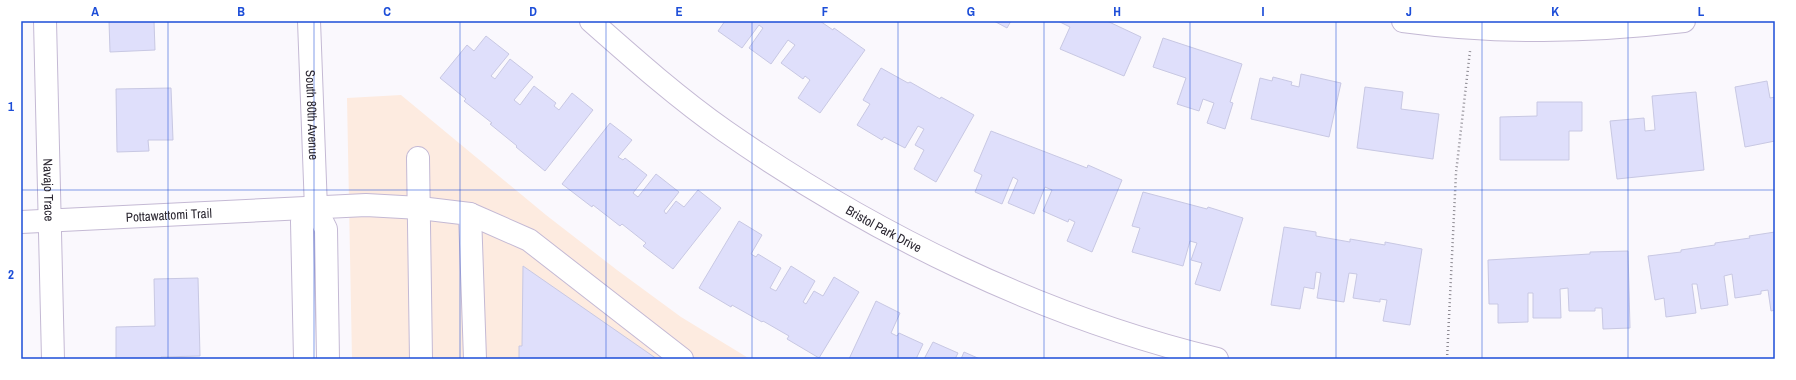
<svg xmlns="http://www.w3.org/2000/svg" width="1796" height="380" font-family="'Archivo Narrow',sans-serif">
<style>
.commercial{fill:#fdebe0}
.building{fill:#dfdffb;stroke:#c8c8e3}
.lines{fill:none;stroke-linecap:round;stroke-linejoin:round}
.minor-casing{stroke:#c4b9d4;stroke-width:24}
.path{stroke:#8c8991;stroke-width:2.5;stroke-dasharray:1 3;stroke-linecap:butt}
.minor{stroke:#fff;stroke-width:22}
.grid{fill:none;stroke:#1d4ed8;stroke-width:1;stroke-opacity:0.55}
.labels{text-anchor:middle;dominant-baseline:central;stroke-width:4;stroke-linejoin:round;paint-order:stroke}
.street-label{font-size:13px;fill:#2a2630;stroke:#fff}
.neatline{fill:none;stroke:#1d4ed8;stroke-width:1.5}
.grid-label{font-size:13px;text-anchor:middle;font-weight:bold;fill:#1d4ed8}
</style>
<rect width="100%" height="100%" fill="#faf8fd"/>
<path class="commercial" d="M 401,95 L 546,215 L 617,270 L 681,317 L 750,359 L 352,359 L 347,98 Z"/>
<path class="building" d="M 109,21 L 154,21 L 155,50 L 110,52 Z
M 725,21 L 820,21 L 833,30 L 834,28 L 865,50 L 820,113 L 798,98 L 810,80 L 805,76 L 803,79 L 781,63 L 795,45 L 788,40 L 771,64 L 749,48 L 763,28 L 759,25 L 742,48 L 718,31 Z
M 994,21 L 1011,21 L 1007,28 Z
M 1058,21 L 1107,21 L 1141,37 L 1124,76 L 1060,49 L 1070,27 Z
M 486,36 L 509,54 L 491,76 L 495,79 L 510,59 L 533,77 L 514,100 L 520,105 L 534,86 L 556,103 L 554,106 L 559,110 L 572,93 L 593,110 L 545,171 L 516,147 L 517,146 L 490,124 L 492,123 L 464,101 L 466,99 L 440,78 L 467,45 L 474,51 Z
M 1163,38 L 1242,64 L 1230,102 L 1233,103 L 1225,129 L 1207,123 L 1214,103 L 1203,99 L 1199,111 L 1177,104 L 1186,78 L 1153,67 Z
M 881,68 L 908,83 L 910,82 L 940,99 L 941,97 L 974,115 L 936,182 L 914,169 L 924,150 L 915,145 L 924,129 L 918,126 L 905,148 L 884,137 L 882,140 L 857,125 L 870,104 L 863,100 Z
M 1301,74 L 1341,83 L 1329,137 L 1251,119 L 1260,78 L 1272,81 L 1273,77 L 1292,82 L 1291,85 L 1299,87 Z
M 1767,81 L 1770,98 L 1775,97 L 1775,141 L 1745,147 L 1735,87 Z
M 1365,87 L 1403,92 L 1401,109 L 1439,114 L 1433,159 L 1357,148 Z
M 171,88 L 173,140 L 148,140 L 149,151 L 117,152 L 116,89 Z
M 1696,92 L 1704,170 L 1617,179 L 1610,121 L 1644,118 L 1645,131 L 1655,130 L 1652,96 Z
M 1537,102 L 1582,102 L 1582,131 L 1569,131 L 1569,160 L 1500,160 L 1500,117 L 1537,116 Z
M 610,123 L 632,140 L 618,157 L 623,160 L 625,158 L 647,175 L 633,193 L 638,197 L 656,174 L 679,192 L 664,211 L 666,214 L 676,201 L 684,207 L 698,190 L 721,208 L 673,269 L 643,246 L 646,243 L 622,224 L 620,226 L 593,205 L 592,207 L 562,184 Z
M 991,131 L 1087,168 L 1088,165 L 1122,180 L 1092,252 L 1067,241 L 1075,222 L 1069,219 L 1068,222 L 1043,211 L 1052,190 L 1045,187 L 1034,214 L 1008,203 L 1018,180 L 1013,177 L 1002,204 L 975,192 L 982,175 L 974,171 Z
M 1143,192 L 1207,209 L 1208,207 L 1243,218 L 1220,291 L 1195,284 L 1202,263 L 1191,260 L 1197,243 L 1190,241 L 1183,266 L 1132,252 L 1140,228 L 1132,226 Z
M 739,221 L 762,235 L 751,254 L 756,257 L 758,254 L 781,268 L 770,288 L 776,291 L 791,266 L 815,281 L 803,302 L 806,304 L 814,291 L 823,296 L 834,277 L 859,292 L 819,358 L 787,339 L 789,336 L 763,321 L 762,322 L 732,305 L 731,307 L 699,288 Z
M 1284,227 L 1316,232 L 1316,236 L 1350,242 L 1350,239 L 1385,245 L 1385,242 L 1422,249 L 1410,325 L 1383,321 L 1387,300 L 1380,299 L 1380,302 L 1353,298 L 1357,274 L 1349,273 L 1344,302 L 1317,298 L 1321,273 L 1316,272 L 1314,289 L 1304,287 L 1300,309 L 1271,305 Z
M 1775,232 L 1775,310 L 1771,311 L 1768,290 L 1761,291 L 1761,294 L 1735,298 L 1732,274 L 1724,276 L 1728,305 L 1701,309 L 1697,284 L 1692,284 L 1696,313 L 1666,317 L 1664,298 L 1655,300 L 1648,256 L 1681,252 L 1681,250 L 1715,245 L 1715,243 L 1750,238 L 1749,236 Z
M 1628,251 L 1630,328 L 1603,329 L 1602,308 L 1595,308 L 1595,311 L 1569,311 L 1568,288 L 1560,289 L 1561,318 L 1533,318 L 1533,293 L 1528,293 L 1528,322 L 1498,323 L 1498,304 L 1489,304 L 1488,260 L 1590,254 L 1590,252 Z
M 523,266 L 657,359 L 519,359 L 519,346 L 522,346 Z
M 198,278 L 200,356 L 161,357 L 161,359 L 116,359 L 116,327 L 155,326 L 154,279 Z
M 876,301 L 900,313 L 891,333 L 897,336 L 899,333 L 923,344 L 916,359 L 849,359 Z
M 933,342 L 958,353 L 955,359 L 924,359 Z
M 964,352 L 980,359 L 961,359 Z"/>
<g class="lines">
<g class="minor-casing">
<g id="minor">
<path id="s1" d="M 45,21 L 53,359"/>
<path id="s2" d="M 309,21 L 316,209 L 326,229 L 328,359"/>
<path id="s3" d="M 591,21 C 634,59 678,98 725,131 C 873,234 1042,317 1217,359"/>
<path d="M 1403,21 C 1498,34 1588,32 1684,21"/>
<path d="M 418,158 L 421,359"/>
<path d="M 470,214 L 529,240 L 682,359"/>
<path id="s4" d="M 21,222 L 366,205 L 420,208 L 470,214 L 475,359"/>
<path d="M 305,359 L 302,222 L 316,209"/>
</g>
</g>
<path class="path" d="M 1447,359 L 1456,173 L 1470,51"/>
<use href="#minor" class="minor"/>
</g>
<path class="grid" d="M 168,21 L 168,359M 314,21 L 314,359M 460,21 L 460,359M 606,21 L 606,359M 752,21 L 752,359M 898,21 L 898,359M 1044,21 L 1044,359M 1190,21 L 1190,359M 1336,21 L 1336,359M 1482,21 L 1482,359M 1628,21 L 1628,359M 21,190 L 1775,190"/>
<g class="labels">
<g class="street-label">
<text stroke="none"><textPath href="#s2" startOffset="94">South 80th Avenue</textPath></text>
<text stroke="none"><textPath href="#s1" startOffset="169">Navajo Trace</textPath></text>
<text stroke="none"><textPath href="#s4" startOffset="148">Pottawattomi Trail</textPath></text>
<text stroke="none"><textPath href="#s3" startOffset="360">Bristol Park Drive</textPath></text>
</g>
</g>
<rect width="1796" height="380" fill="none" stroke="#ffffff" stroke-width="44"/>
<rect x="22" y="22" width="1752" height="336" class="neatline"/>
<g class="grid-label">
<text x="95" y="16">A</text>
<text x="241" y="16">B</text>
<text x="387" y="16">C</text>
<text x="533" y="16">D</text>
<text x="679" y="16">E</text>
<text x="825" y="16">F</text>
<text x="971" y="16">G</text>
<text x="1117" y="16">H</text>
<text x="1263" y="16">I</text>
<text x="1409" y="16">J</text>
<text x="1555" y="16">K</text>
<text x="1701" y="16">L</text>
<text x="11" y="111">1</text>
<text x="11" y="279">2</text>
</g>
</svg>
